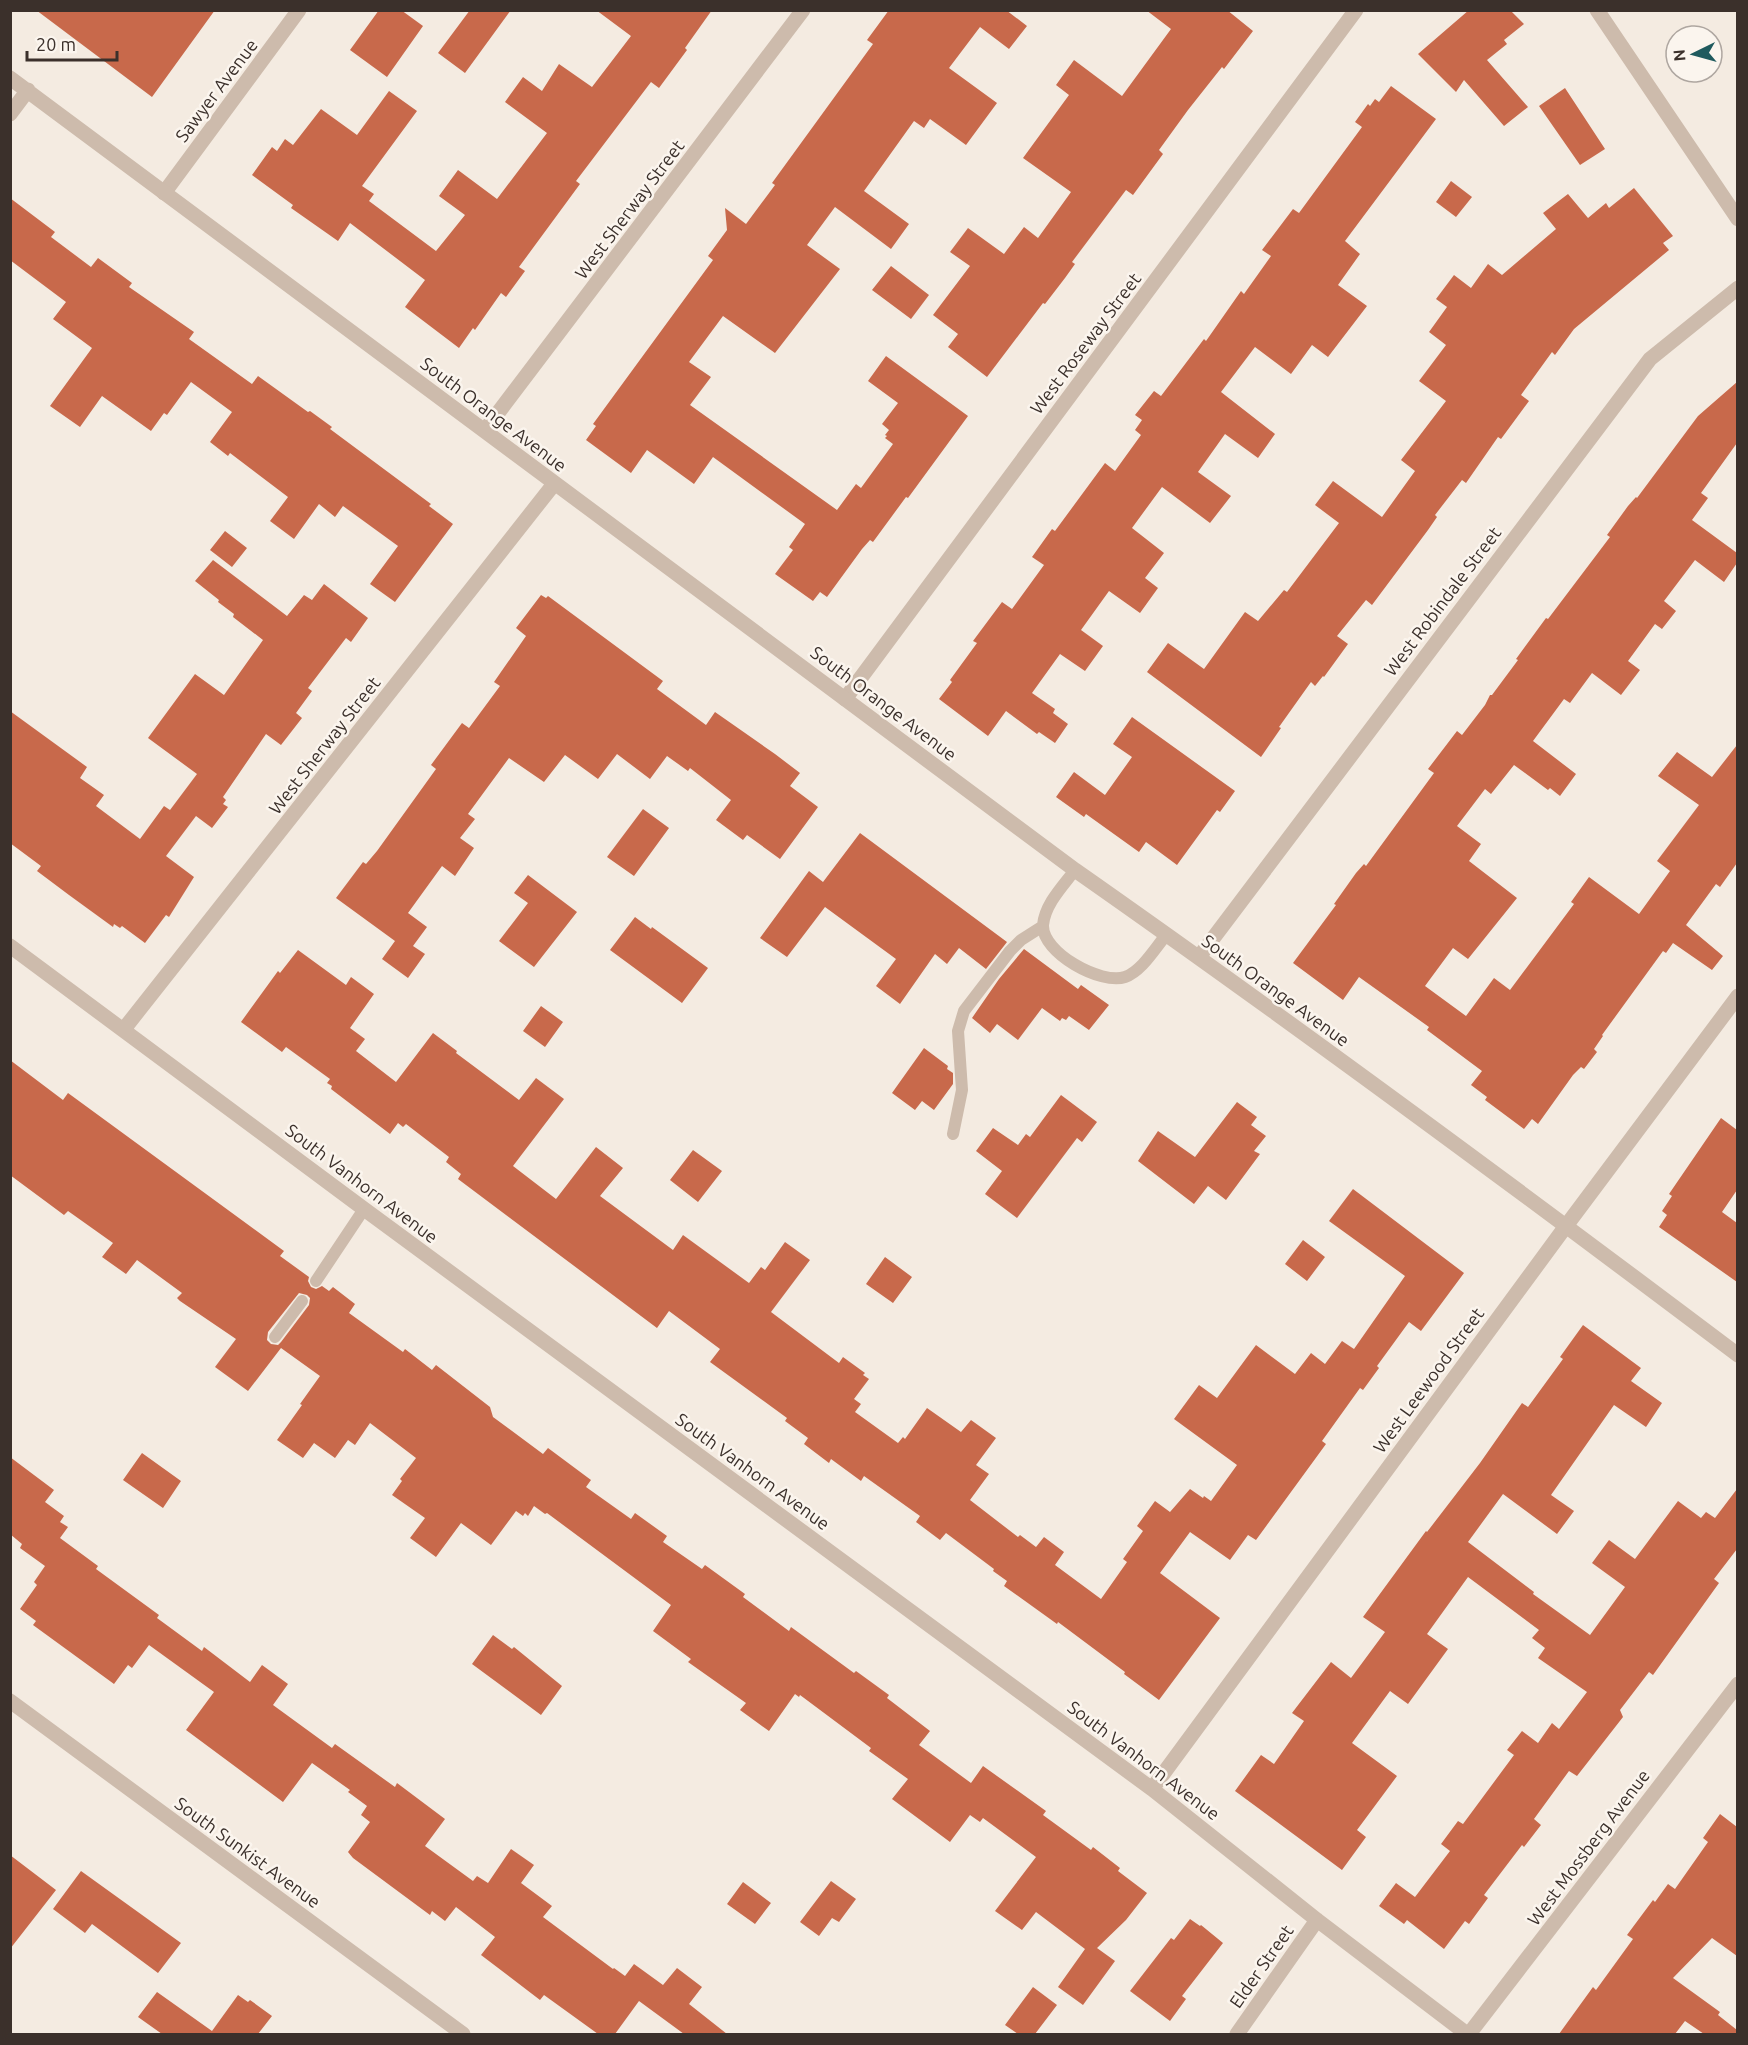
<svg xmlns="http://www.w3.org/2000/svg" width="1748" height="2045" font-family="Ubuntu,sans-serif">
<style>
.building{fill:#c8694b;fill-rule:evenodd}
.lines{fill:none;stroke-linecap:round;stroke-linejoin:round}
.service{stroke:#cdbbac;stroke-width:12}
.minor{stroke:#cdbbac;stroke-width:15}
.tertiary{stroke:#cdbbac;stroke-width:15}
.labels{text-anchor:middle;dominant-baseline:central;stroke-width:5;stroke-linejoin:round;paint-order:stroke}
.street-label{font-size:18px;fill:#3b302b;stroke:#fbf5ee}
</style>
<rect width="100%" height="100%" fill="#f4ebe1"/>
<path class="building" d="M 36,10 L 215,10 L 152,97 Z
M 379,10 L 401,10 L 423,26 L 387,77 L 350,50 Z
M 470,10 L 511,10 L 465,73 L 438,53 Z
M 596,10 L 712,10 L 685,48 L 687,50 L 659,88 L 651,82 L 576,181 L 580,184 L 519,267 L 525,271 L 506,297 L 501,293 L 475,330 L 473,328 L 459,348 L 405,307 L 425,280 L 350,223 L 338,241 L 291,208 L 293,205 L 252,175 L 272,147 L 277,151 L 285,139 L 293,145 L 321,109 L 357,135 L 389,91 L 417,111 L 362,186 L 374,194 L 369,201 L 436,251 L 465,215 L 439,196 L 458,170 L 497,199 L 547,133 L 505,102 L 523,77 L 542,91 L 559,64 L 592,87 L 631,36 Z
M 889,10 L 1006,10 L 1027,26 L 1009,49 L 980,27 L 949,68 L 997,103 L 966,145 L 930,119 L 924,128 L 914,121 L 864,191 L 909,224 L 891,249 L 835,207 L 807,245 L 840,269 L 775,353 L 723,316 L 689,362 L 711,377 L 690,405 L 837,510 L 856,484 L 861,488 L 893,444 L 885,438 L 887,436 L 885,435 L 889,430 L 882,424 L 898,403 L 868,381 L 886,356 L 968,416 L 908,498 L 906,497 L 873,542 L 870,540 L 862,549 L 827,597 L 820,592 L 813,601 L 775,574 L 793,550 L 789,547 L 805,524 L 713,457 L 694,484 L 647,450 L 631,473 L 586,440 L 596,426 L 593,424 L 713,260 L 708,256 L 727,230 L 725,208 L 746,224 L 775,185 L 772,183 L 873,44 L 867,40 Z
M 1146,10 L 1227,10 L 1253,31 L 1224,69 L 1222,67 L 1188,110 L 1159,150 L 1163,154 L 1133,195 L 1126,190 L 1072,262 L 1075,264 L 1065,278 L 1045,304 L 1043,303 L 987,377 L 948,347 L 958,334 L 933,315 L 970,266 L 950,252 L 968,228 L 1004,254 L 1024,227 L 1038,238 L 1071,192 L 1023,158 L 1069,95 L 1056,85 L 1074,60 L 1122,96 L 1171,29 Z
M 1469,10 L 1510,10 L 1524,24 L 1504,40 L 1507,44 L 1487,60 L 1528,107 L 1504,126 L 1464,80 L 1456,92 L 1418,54 Z
M 1391,86 L 1436,119 L 1345,241 L 1360,254 L 1338,285 L 1367,306 L 1328,357 L 1312,345 L 1291,374 L 1255,347 L 1221,392 L 1275,434 L 1258,458 L 1225,434 L 1198,472 L 1231,496 L 1210,523 L 1162,487 L 1132,528 L 1164,553 L 1145,578 L 1158,588 L 1140,613 L 1109,591 L 1081,630 L 1103,646 L 1085,671 L 1060,654 L 1032,693 L 1055,709 L 1053,713 L 1068,724 L 1055,743 L 1039,732 L 1037,734 L 1006,711 L 988,736 L 939,699 L 952,682 L 950,680 L 977,643 L 973,641 L 1002,602 L 1012,609 L 1044,565 L 1032,557 L 1052,529 L 1055,531 L 1105,463 L 1115,471 L 1141,435 L 1135,430 L 1142,420 L 1135,415 L 1154,391 L 1161,396 L 1204,339 L 1206,341 L 1241,291 L 1244,294 L 1271,256 L 1262,250 L 1293,209 L 1299,213 L 1362,127 L 1355,122 L 1368,104 L 1370,106 L 1375,99 L 1379,102 Z
M 1565,88 L 1605,149 L 1580,165 L 1539,106 Z
M 1451,181 L 1472,197 L 1456,217 L 1436,202 Z
M 1634,188 L 1673,236 L 1663,243 L 1669,250 L 1574,329 L 1555,355 L 1552,352 L 1521,395 L 1529,401 L 1501,439 L 1498,437 L 1466,483 L 1462,480 L 1435,515 L 1437,517 L 1428,530 L 1372,605 L 1366,600 L 1337,636 L 1348,644 L 1324,677 L 1323,676 L 1315,686 L 1311,682 L 1279,727 L 1281,728 L 1261,757 L 1147,672 L 1168,643 L 1204,669 L 1245,612 L 1258,621 L 1284,590 L 1287,592 L 1339,523 L 1315,505 L 1333,481 L 1382,517 L 1415,471 L 1401,460 L 1446,401 L 1419,381 L 1446,345 L 1429,332 L 1447,307 L 1436,299 L 1454,275 L 1471,288 L 1488,264 L 1502,275 L 1556,229 L 1543,213 L 1568,194 L 1588,218 L 1606,203 L 1609,208 Z
M 10,198 L 55,232 L 51,237 L 91,267 L 98,258 L 132,283 L 129,287 L 194,332 L 189,339 L 252,384 L 258,376 L 308,412 L 310,411 L 332,427 L 330,429 L 431,504 L 429,506 L 453,524 L 395,602 L 370,584 L 398,546 L 343,506 L 335,517 L 319,504 L 294,539 L 270,521 L 288,497 L 230,453 L 228,456 L 210,442 L 232,412 L 191,382 L 167,415 L 164,413 L 151,431 L 102,396 L 80,427 L 50,406 L 92,348 L 53,319 L 66,302 L 10,260 Z
M 891,266 L 929,295 L 911,319 L 872,290 Z
M 1737,382 L 1737,443 L 1701,493 L 1708,498 L 1692,520 L 1737,553 L 1737,563 L 1724,582 L 1695,560 L 1664,601 L 1676,611 L 1662,629 L 1655,624 L 1628,661 L 1640,670 L 1621,695 L 1592,673 L 1570,703 L 1564,699 L 1533,741 L 1576,774 L 1560,796 L 1550,788 L 1548,790 L 1514,765 L 1491,794 L 1485,789 L 1457,826 L 1481,844 L 1469,861 L 1517,898 L 1468,959 L 1453,948 L 1425,986 L 1466,1016 L 1494,978 L 1510,990 L 1574,904 L 1571,902 L 1589,877 L 1639,914 L 1670,871 L 1657,861 L 1699,805 L 1658,776 L 1677,752 L 1712,777 L 1737,745 L 1737,863 L 1720,887 L 1716,884 L 1686,925 L 1723,956 L 1712,970 L 1673,943 L 1666,953 L 1663,951 L 1602,1035 L 1603,1036 L 1594,1049 L 1597,1052 L 1584,1069 L 1581,1067 L 1573,1075 L 1538,1124 L 1532,1119 L 1524,1129 L 1485,1100 L 1487,1097 L 1471,1085 L 1482,1071 L 1427,1030 L 1429,1027 L 1359,977 L 1343,1000 L 1293,963 L 1336,905 L 1334,904 L 1356,873 L 1364,864 L 1366,866 L 1434,773 L 1428,769 L 1457,731 L 1462,735 L 1485,705 L 1490,695 L 1492,695 L 1518,660 L 1516,659 L 1546,618 L 1548,619 L 1610,537 L 1607,535 L 1628,506 L 1636,497 L 1637,498 L 1698,416 Z
M 225,531 L 247,548 L 232,567 L 210,550 Z
M 213,560 L 287,616 L 304,595 L 312,600 L 324,584 L 368,618 L 351,642 L 346,638 L 308,688 L 312,691 L 296,713 L 302,718 L 281,745 L 266,734 L 223,797 L 226,800 L 223,804 L 228,807 L 212,828 L 196,816 L 166,856 L 194,877 L 169,917 L 166,915 L 145,943 L 122,926 L 120,928 L 114,924 L 113,927 L 69,895 L 37,871 L 41,866 L 10,843 L 10,711 L 87,767 L 80,778 L 104,795 L 96,806 L 140,839 L 164,806 L 170,810 L 197,774 L 148,738 L 195,674 L 224,695 L 263,640 L 233,617 L 234,614 L 218,602 L 219,600 L 195,581 Z
M 541,595 L 546,598 L 548,596 L 663,681 L 657,689 L 706,725 L 715,712 L 775,754 L 800,773 L 790,786 L 818,807 L 780,859 L 747,835 L 743,840 L 716,820 L 731,800 L 690,768 L 688,771 L 667,756 L 650,779 L 617,754 L 598,779 L 565,755 L 544,782 L 509,758 L 468,814 L 475,819 L 460,838 L 474,848 L 455,876 L 442,866 L 408,913 L 427,927 L 413,946 L 425,954 L 408,978 L 382,959 L 395,941 L 336,898 L 363,862 L 366,864 L 377,851 L 436,769 L 431,765 L 462,723 L 469,728 L 500,686 L 494,682 L 526,636 L 516,628 Z
M 1132,717 L 1235,791 L 1220,812 L 1217,810 L 1177,865 L 1146,842 L 1139,852 L 1086,814 L 1084,817 L 1056,797 L 1074,772 L 1105,795 L 1132,757 L 1113,744 Z
M 643,809 L 669,828 L 634,876 L 607,857 Z
M 860,833 L 1007,942 L 986,969 L 959,948 L 947,964 L 935,954 L 900,1004 L 876,986 L 896,959 L 825,907 L 787,957 L 760,938 L 809,871 L 823,882 Z
M 528,875 L 577,912 L 534,967 L 499,941 L 528,903 L 514,893 Z
M 635,917 L 651,929 L 652,927 L 708,968 L 682,1003 L 610,950 Z
M 1024,949 L 1078,989 L 1081,985 L 1109,1005 L 1089,1030 L 1069,1016 L 1066,1020 L 1062,1018 L 1060,1021 L 1042,1008 L 1018,1040 L 997,1024 L 990,1033 L 972,1018 L 999,979 Z
M 298,950 L 346,985 L 351,977 L 374,994 L 350,1028 L 365,1039 L 356,1051 L 396,1082 L 433,1033 L 457,1051 L 456,1053 L 519,1100 L 536,1078 L 564,1099 L 513,1166 L 556,1199 L 596,1147 L 623,1168 L 600,1196 L 673,1250 L 683,1235 L 749,1283 L 761,1267 L 765,1270 L 785,1242 L 810,1260 L 771,1312 L 839,1363 L 843,1357 L 865,1373 L 863,1375 L 869,1379 L 854,1399 L 861,1404 L 855,1412 L 898,1443 L 903,1437 L 905,1439 L 927,1408 L 961,1432 L 971,1420 L 996,1438 L 976,1465 L 989,1474 L 970,1500 L 1018,1537 L 1020,1535 L 1036,1547 L 1044,1537 L 1064,1552 L 1055,1565 L 1101,1599 L 1127,1562 L 1123,1559 L 1143,1531 L 1137,1526 L 1155,1501 L 1170,1512 L 1190,1489 L 1203,1498 L 1204,1496 L 1211,1501 L 1237,1465 L 1174,1419 L 1199,1385 L 1217,1398 L 1256,1345 L 1295,1374 L 1311,1353 L 1325,1364 L 1342,1341 L 1354,1349 L 1405,1276 L 1329,1221 L 1353,1189 L 1464,1273 L 1421,1331 L 1409,1322 L 1377,1366 L 1379,1368 L 1363,1390 L 1360,1388 L 1322,1441 L 1326,1444 L 1256,1540 L 1248,1535 L 1230,1560 L 1190,1532 L 1160,1573 L 1220,1618 L 1159,1700 L 1124,1674 L 1125,1672 L 1058,1622 L 1057,1624 L 1004,1586 L 1007,1581 L 993,1571 L 994,1569 L 946,1533 L 940,1540 L 916,1522 L 920,1516 L 864,1476 L 861,1481 L 831,1459 L 829,1463 L 804,1444 L 808,1438 L 785,1421 L 787,1418 L 710,1362 L 720,1349 L 669,1311 L 657,1328 L 458,1179 L 461,1174 L 446,1162 L 449,1157 L 406,1124 L 403,1127 L 398,1123 L 390,1134 L 331,1089 L 332,1086 L 327,1083 L 330,1079 L 286,1047 L 282,1052 L 241,1022 L 278,971 L 280,973 Z
M 541,1006 L 563,1022 L 545,1047 L 523,1031 Z
M 924,1048 L 948,1066 L 947,1069 L 953,1073 L 953,1084 L 934,1110 L 922,1101 L 915,1110 L 892,1093 Z
M 10,1060 L 63,1100 L 68,1093 L 284,1251 L 280,1256 L 309,1277 L 308,1281 L 311,1287 L 316,1289 L 322,1286 L 329,1291 L 333,1287 L 355,1304 L 349,1313 L 403,1352 L 405,1349 L 432,1370 L 436,1365 L 490,1407 L 493,1417 L 543,1454 L 548,1448 L 591,1480 L 586,1487 L 631,1519 L 635,1513 L 667,1536 L 663,1542 L 702,1569 L 705,1565 L 745,1594 L 743,1597 L 789,1631 L 791,1627 L 854,1673 L 856,1671 L 889,1695 L 887,1698 L 930,1731 L 919,1745 L 971,1783 L 983,1766 L 1046,1811 L 1043,1815 L 1091,1850 L 1093,1847 L 1120,1868 L 1118,1871 L 1147,1893 L 1126,1920 L 1097,1948 L 1115,1961 L 1083,2005 L 1058,1987 L 1085,1949 L 1036,1912 L 1022,1930 L 995,1911 L 1036,1857 L 983,1818 L 980,1822 L 970,1815 L 950,1842 L 892,1799 L 908,1779 L 869,1751 L 871,1748 L 800,1695 L 799,1697 L 795,1694 L 769,1731 L 740,1710 L 746,1703 L 688,1662 L 691,1659 L 653,1631 L 671,1605 L 547,1513 L 545,1514 L 534,1506 L 528,1516 L 525,1513 L 523,1516 L 516,1511 L 491,1545 L 461,1523 L 436,1557 L 410,1538 L 425,1518 L 392,1495 L 402,1481 L 400,1479 L 416,1458 L 370,1423 L 355,1445 L 348,1440 L 335,1458 L 314,1443 L 303,1458 L 277,1440 L 302,1405 L 300,1404 L 320,1376 L 281,1348 L 248,1391 L 215,1367 L 236,1339 L 180,1301 L 177,1298 L 182,1293 L 137,1260 L 126,1274 L 102,1257 L 113,1243 L 68,1211 L 64,1215 L 10,1175 ZM 299,1293 L 307,1295 L 310,1298 L 309,1305 L 281,1342 L 278,1345 L 271,1344 L 267,1340 L 268,1332 Z
M 1061,1095 L 1097,1122 L 1082,1142 L 1077,1138 L 1017,1218 L 985,1194 L 1002,1171 L 976,1151 L 993,1128 L 1018,1145 L 1026,1134 L 1030,1137 Z
M 1237,1102 L 1257,1117 L 1251,1125 L 1266,1136 L 1254,1151 L 1260,1154 L 1226,1200 L 1208,1186 L 1194,1204 L 1138,1161 L 1158,1131 L 1195,1157 Z
M 1721,1118 L 1737,1130 L 1737,1190 L 1722,1212 L 1737,1223 L 1737,1282 L 1659,1227 L 1667,1215 L 1662,1211 L 1672,1196 L 1669,1194 Z
M 693,1150 L 722,1171 L 698,1202 L 670,1180 Z
M 1303,1240 L 1325,1257 L 1307,1281 L 1285,1264 Z
M 885,1257 L 912,1277 L 893,1303 L 866,1284 Z
M 1583,1325 L 1641,1368 L 1631,1381 L 1662,1403 L 1646,1427 L 1614,1405 L 1551,1495 L 1574,1511 L 1557,1534 L 1503,1494 L 1468,1542 L 1534,1592 L 1533,1594 L 1590,1635 L 1625,1587 L 1592,1563 L 1609,1540 L 1635,1559 L 1678,1501 L 1701,1518 L 1706,1512 L 1715,1518 L 1737,1489 L 1737,1549 L 1714,1579 L 1719,1583 L 1653,1675 L 1649,1672 L 1620,1710 L 1623,1717 L 1577,1776 L 1569,1771 L 1534,1819 L 1541,1825 L 1524,1847 L 1522,1845 L 1484,1895 L 1488,1898 L 1469,1924 L 1465,1921 L 1444,1949 L 1407,1920 L 1404,1924 L 1379,1906 L 1396,1883 L 1415,1897 L 1450,1851 L 1441,1844 L 1458,1821 L 1463,1824 L 1514,1755 L 1507,1750 L 1522,1731 L 1538,1743 L 1552,1723 L 1559,1729 L 1587,1692 L 1538,1658 L 1545,1648 L 1532,1638 L 1539,1630 L 1468,1577 L 1427,1634 L 1448,1649 L 1408,1704 L 1390,1691 L 1352,1743 L 1397,1776 L 1357,1830 L 1366,1837 L 1342,1870 L 1235,1791 L 1261,1755 L 1274,1764 L 1304,1721 L 1292,1713 L 1331,1662 L 1351,1678 L 1385,1632 L 1363,1617 L 1426,1531 L 1427,1532 L 1480,1463 L 1522,1403 L 1528,1407 L 1563,1359 L 1560,1357 Z
M 142,1453 L 181,1481 L 163,1508 L 123,1480 Z
M 10,1457 L 54,1490 L 45,1502 L 64,1516 L 60,1522 L 68,1527 L 60,1538 L 98,1566 L 96,1569 L 159,1615 L 157,1618 L 202,1651 L 204,1647 L 250,1682 L 262,1665 L 288,1684 L 273,1705 L 332,1748 L 335,1744 L 395,1787 L 397,1783 L 445,1819 L 425,1846 L 473,1881 L 477,1876 L 488,1883 L 511,1849 L 534,1865 L 521,1883 L 552,1906 L 543,1917 L 613,1969 L 614,1968 L 625,1976 L 634,1964 L 663,1985 L 677,1968 L 702,1987 L 689,2004 L 727,2034 L 684,2034 L 639,2001 L 615,2034 L 598,2034 L 544,1995 L 540,2000 L 481,1955 L 495,1937 L 456,1907 L 445,1921 L 432,1911 L 430,1915 L 353,1858 L 348,1852 L 370,1822 L 361,1815 L 367,1806 L 348,1792 L 350,1790 L 312,1763 L 283,1802 L 186,1730 L 214,1692 L 149,1645 L 132,1668 L 128,1665 L 114,1684 L 33,1625 L 36,1621 L 20,1609 L 37,1585 L 34,1582 L 45,1566 L 20,1548 L 22,1544 L 10,1534 Z
M 493,1635 L 512,1649 L 514,1647 L 562,1686 L 541,1715 L 472,1664 Z
M 1720,1814 L 1737,1827 L 1737,1956 L 1712,1938 L 1673,1978 L 1720,2012 L 1718,2015 L 1737,2030 L 1737,2034 L 1704,2034 L 1685,2021 L 1675,2034 L 1559,2034 L 1593,1987 L 1596,1990 L 1633,1939 L 1627,1935 L 1653,1900 L 1655,1902 L 1668,1884 L 1675,1889 L 1708,1842 L 1703,1838 Z
M 10,1855 L 56,1890 L 10,1949 Z
M 81,1871 L 181,1943 L 158,1973 L 92,1924 L 85,1933 L 53,1909 Z
M 831,1881 L 856,1899 L 839,1922 L 832,1918 L 819,1936 L 800,1922 Z
M 743,1882 L 771,1903 L 755,1924 L 727,1904 Z
M 1190,1919 L 1200,1926 L 1201,1925 L 1223,1943 L 1182,1996 L 1186,1999 L 1170,2021 L 1130,1991 L 1171,1938 L 1174,1940 Z
M 1033,1987 L 1057,2005 L 1035,2034 L 1018,2034 L 1005,2025 Z
M 157,1992 L 212,2031 L 238,1995 L 248,2002 L 250,2000 L 272,2016 L 258,2034 L 162,2034 L 138,2017 Z"/>
<g class="lines">
<path class="service" d="M 1075,870 C 1063,886 1045,904 1043,925 C 1042,953 1101,985 1125,977 C 1142,971 1155,948 1167,934
M 953,1134 L 962,1090 L 958,1031 L 964,1011 L 1010,951 L 1021,940 L 1043,926
M 316,1281 L 364,1209
M 275,1337 L 302,1301"/>
<path class="minor" d="M 1597,10 L 1738,219
M 164,193 L 299,10
M 485,430 L 803,10
M 845,699 L 1356,10
M 10,946 L 364,1209 L 1152,1789 L 1317,1920 L 1467,2034
M 1199,957 L 1650,359 L 1738,288
M 124,1029 L 554,484
M 10,1701 L 463,2034
M 1152,1789 L 1566,1226 L 1738,996
M 1237,2034 L 1317,1920
M 1469,2034 L 1738,1684"/>
<path class="tertiary" d="M 10,78 L 1075,870 C 1299,1027 1519,1190 1738,1355
M 10,114 L 28,90"/>
</g>
<g class="labels">
<g class="street-label">
<text transform="translate(216 90) rotate(-53)">Sawyer Avenue</text>
<text transform="translate(629 209) rotate(-53)">West Sherway Street</text>
<text transform="translate(1085 343) rotate(-53)">West Roseway Street</text>
<text transform="translate(494 414) rotate(37)">South Orange Avenue</text>
<text transform="translate(1442 601) rotate(-53)">West Robindale Street</text>
<text transform="translate(884 703) rotate(37)">South Orange Avenue</text>
<text transform="translate(324 745) rotate(-52)">West Sherway Street</text>
<text transform="translate(1276 990) rotate(36)">South Orange Avenue</text>
<text transform="translate(362 1183) rotate(37)">South Vanhorn Avenue</text>
<text transform="translate(1428 1380) rotate(-54)">West Leewood Street</text>
<text transform="translate(753 1471) rotate(36)">South Vanhorn Avenue</text>
<text transform="translate(1144 1760) rotate(37)">South Vanhorn Avenue</text>
<text transform="translate(1588 1847) rotate(-53)">West Mossberg Avenue</text>
<text transform="translate(248 1852) rotate(36)">South Sunkist Avenue</text>
<text transform="translate(1261 1966) rotate(-55)">Elder Street</text>
</g>
</g>
<rect width="1748" height="2045" fill="none" stroke="#3b302b" stroke-width="24"/>
<g transform="translate(1694 54) rotate(265)"><circle r="28" fill="#fbf5ee" stroke="#aea6a0" stroke-width="1.5"/>
<path d="M0-4.5L10 22L0 15L-10 22Z" fill="#1f5a5e"/>
<text y="-9" font-size="16" font-weight="bold" text-anchor="middle" fill="#3b302b">N</text>
</g>
<path d="M27 51v9h90v-9" fill="none" stroke="#3b302b" stroke-width="3"/>
<text x="36" y="51" font-size="18" fill="#3b302b" stroke="#fbf5ee" stroke-width="4.5" paint-order="stroke">20 m</text>
</svg>
